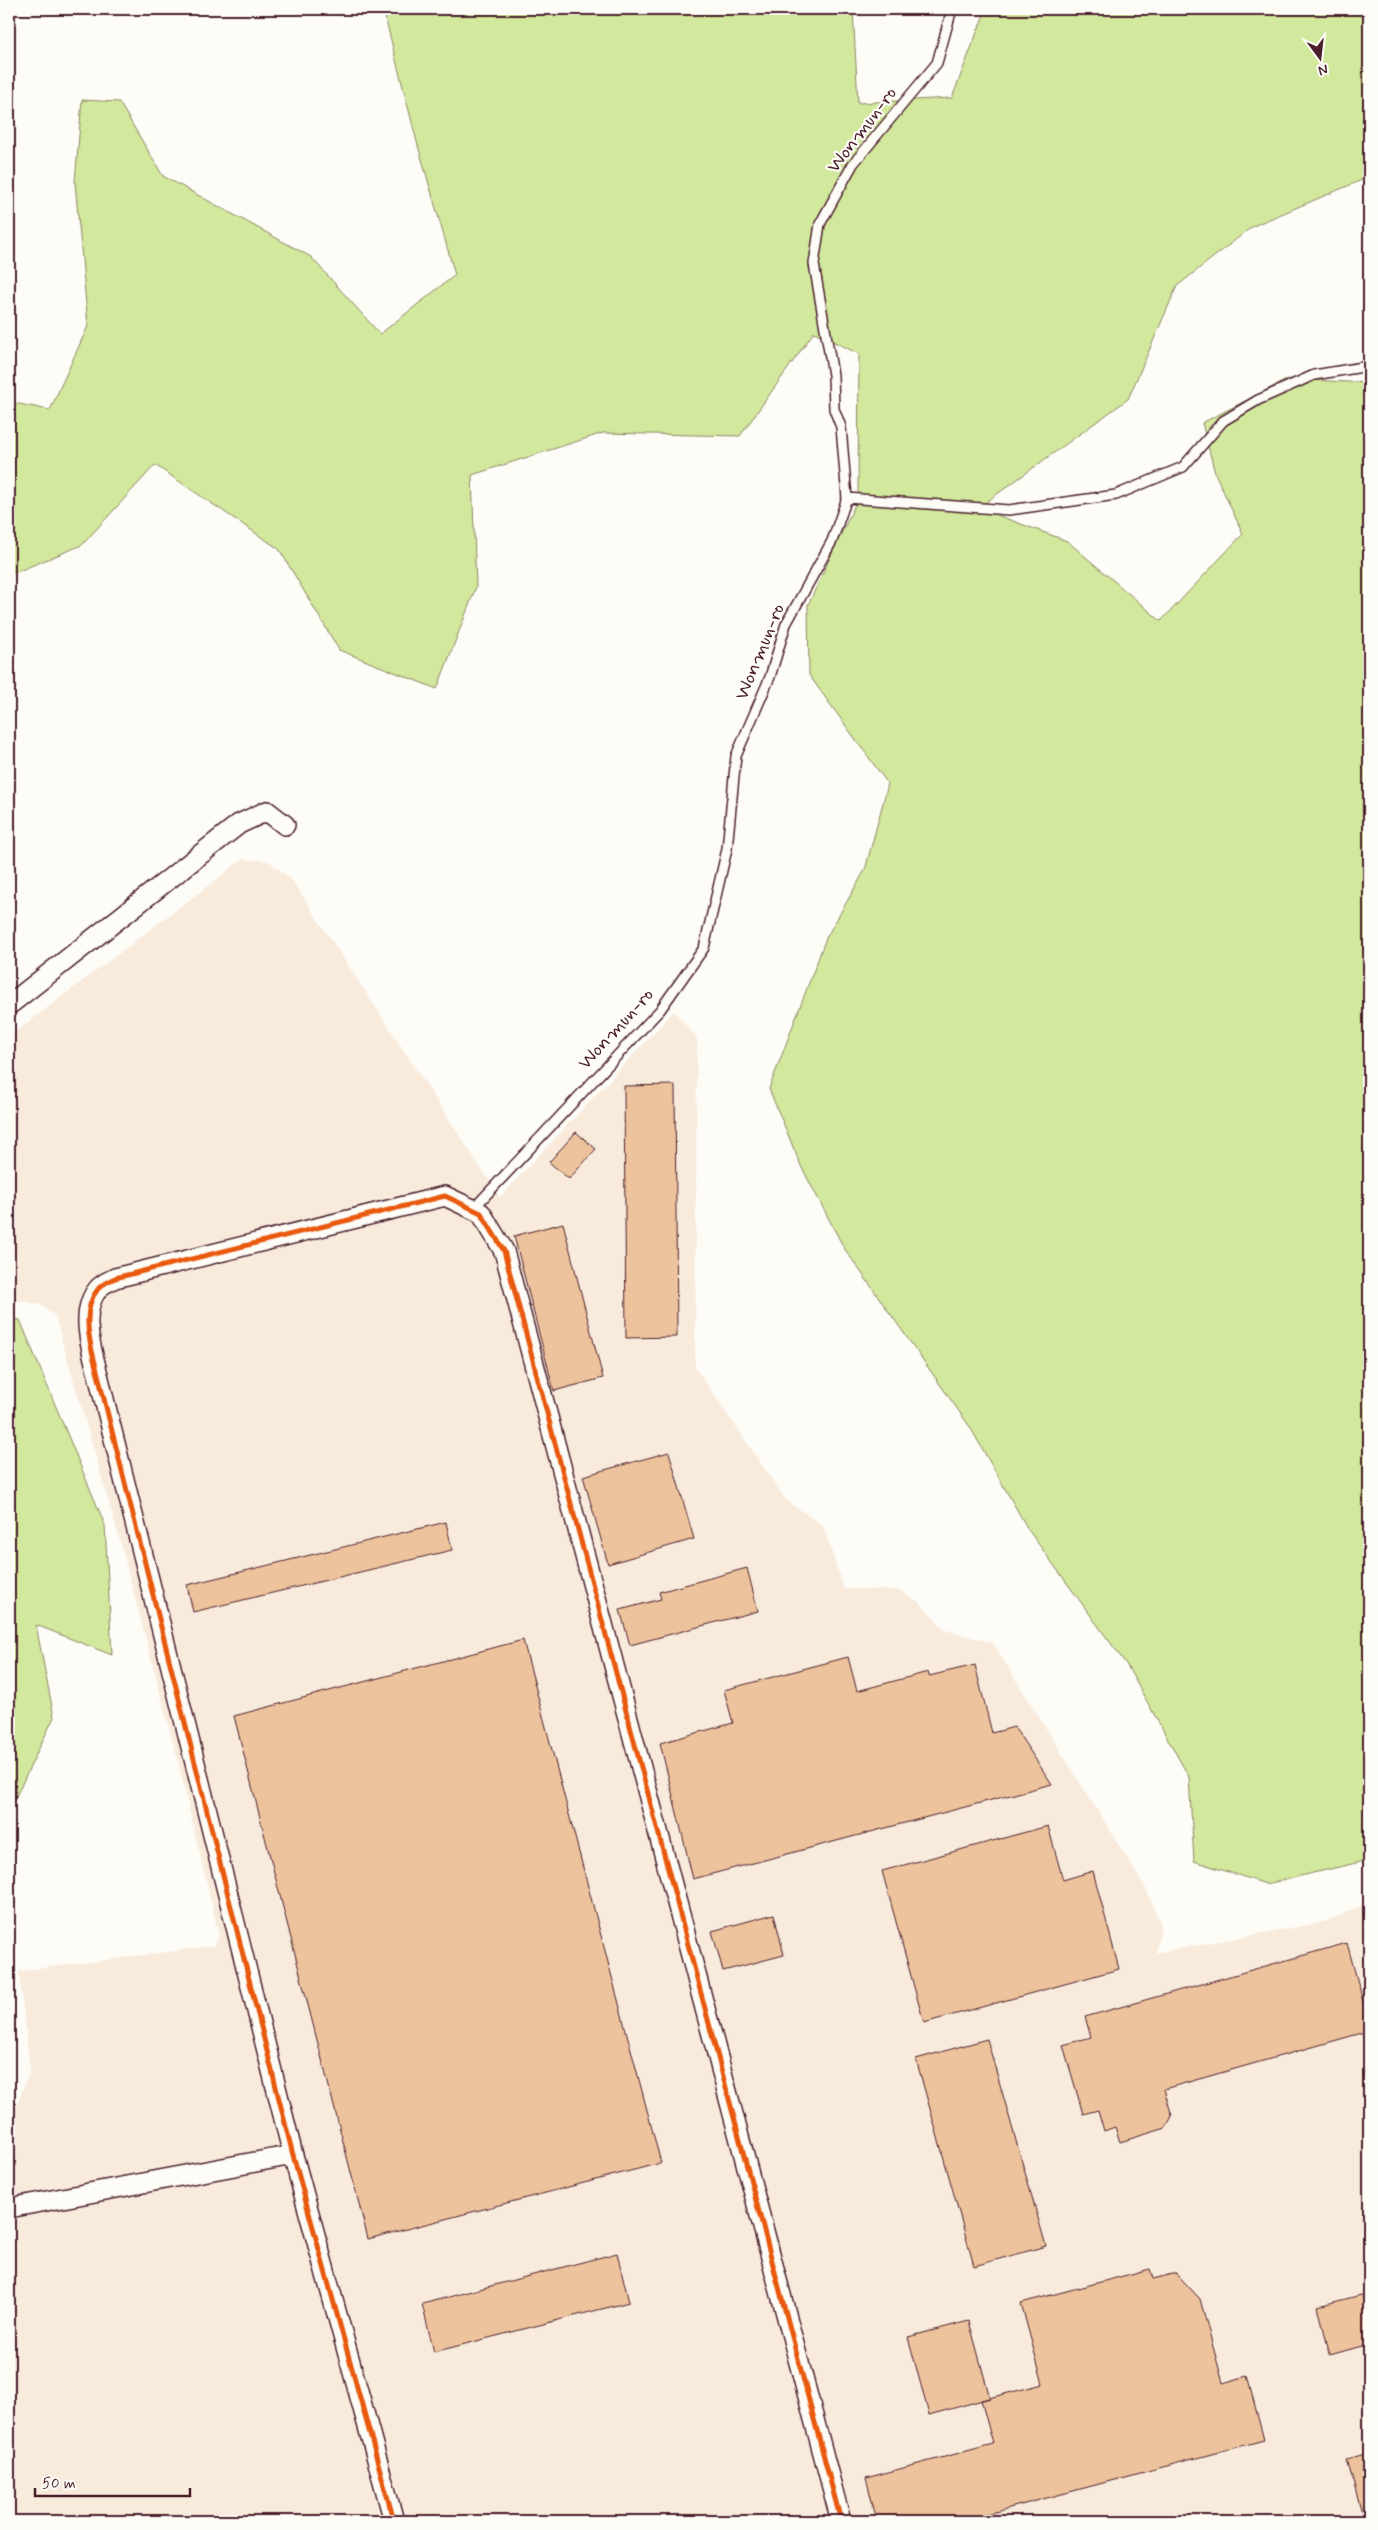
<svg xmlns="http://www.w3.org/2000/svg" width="1378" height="2530" font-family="Mynerve,sans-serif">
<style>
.built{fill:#f8ebdc}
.green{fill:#d2e89d;stroke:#8e8464}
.building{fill:#edc39d;stroke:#4a1f2b}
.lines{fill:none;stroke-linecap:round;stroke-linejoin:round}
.lane-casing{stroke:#4a1f2b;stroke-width:12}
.street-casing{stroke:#4a1f2b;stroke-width:22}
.lane{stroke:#fdfcf7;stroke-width:9}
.street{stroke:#fdfcf7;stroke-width:19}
.cycleway-casing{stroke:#fdfcf7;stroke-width:8}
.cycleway{stroke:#e8590c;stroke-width:5}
.labels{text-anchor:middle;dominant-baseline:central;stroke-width:4.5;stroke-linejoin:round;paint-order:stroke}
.street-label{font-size:20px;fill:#4a1f2b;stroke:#fdfcf7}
</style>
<rect width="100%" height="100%" fill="#fdfcf7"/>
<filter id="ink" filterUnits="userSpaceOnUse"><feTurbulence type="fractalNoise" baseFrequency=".02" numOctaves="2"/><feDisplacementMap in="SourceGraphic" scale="10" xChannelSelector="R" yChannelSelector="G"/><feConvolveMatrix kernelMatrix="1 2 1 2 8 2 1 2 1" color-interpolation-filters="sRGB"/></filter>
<g filter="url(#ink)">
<path class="built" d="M 243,859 L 269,861 L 292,880 L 500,1197 L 674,1011 L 697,1038 L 695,1367 L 786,1500 L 823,1526 L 844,1589 L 899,1590 L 919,1602 L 945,1630 L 993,1643 L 1145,1887 L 1161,1925 L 1156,1953 L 1328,1921 L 1369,1902 L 1369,2521 L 9,2521 L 9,2125 L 30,2070 L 19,1971 L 214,1946 L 219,1936 L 177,1757 L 120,1541 L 55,1316 L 39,1304 L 9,1299 L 9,1037 Z"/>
<path class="green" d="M 383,9 L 853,9 L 858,103 L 952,98 L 986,9 L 1369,9 L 1369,177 L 1253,226 L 1177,286 L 1128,399 L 978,508 L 1067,541 L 1161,621 L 1243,534 L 1215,473 L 1202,423 L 1288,379 L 1369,383 L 1369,1860 L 1266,1884 L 1194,1861 L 1189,1777 L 1126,1664 L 1029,1531 L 970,1427 L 844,1248 L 801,1166 L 769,1089 L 826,938 L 865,870 L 888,784 L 809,675 L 808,605 L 858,498 L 859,354 L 814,332 L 740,436 L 603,433 L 472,475 L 476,587 L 437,689 L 339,650 L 279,549 L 155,465 L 82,545 L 9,575 L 9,402 L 50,410 L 88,326 L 75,182 L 82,100 L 119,102 L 163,176 L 311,257 L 380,334 L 455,275 L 417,142 Z
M 9,1318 L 20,1320 L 105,1525 L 112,1655 L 36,1625 L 54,1717 L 9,1811 Z"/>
<path class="building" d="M 675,1085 L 677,1337 L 626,1338 L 624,1086 Z
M 576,1132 L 596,1149 L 569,1179 L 549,1162 Z
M 563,1223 L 603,1378 L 554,1391 L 514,1236 Z
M 669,1452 L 694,1539 L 608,1564 L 583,1476 Z
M 446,1522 L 452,1550 L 193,1612 L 187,1585 Z
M 747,1568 L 758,1611 L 630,1645 L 620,1610 L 661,1599 L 659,1592 Z
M 523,1640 L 661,2163 L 368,2239 L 234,1716 Z
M 848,1657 L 857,1691 L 928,1672 L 929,1676 L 975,1665 L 992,1733 L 1014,1727 L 1052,1784 L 693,1879 L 660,1743 L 733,1723 L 724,1690 Z
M 1048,1826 L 1063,1880 L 1093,1871 L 1119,1969 L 924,2023 L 882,1871 Z
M 774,1914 L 784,1955 L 723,1971 L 712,1931 Z
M 1347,1943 L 1369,2023 L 1369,2031 L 1164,2089 L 1172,2116 L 1166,2128 L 1120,2142 L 1115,2127 L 1104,2131 L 1098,2110 L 1083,2114 L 1063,2045 L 1091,2037 L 1085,2017 Z
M 987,2039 L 1046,2246 L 974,2266 L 916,2059 Z
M 617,2253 L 629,2302 L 434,2352 L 422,2304 Z
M 1150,2269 L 1153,2279 L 1176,2273 L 1200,2299 L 1223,2383 L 1247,2376 L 1264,2440 L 961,2521 L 877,2521 L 866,2478 L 993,2444 L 981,2400 L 1043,2384 L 1021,2303 Z
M 1369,2293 L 1369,2344 L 1330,2355 L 1318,2306 Z
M 969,2321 L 990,2398 L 929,2415 L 908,2337 Z
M 1369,2454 L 1369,2521 L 1364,2521 L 1347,2460 Z"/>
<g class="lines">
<g class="lane-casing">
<path id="lane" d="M 847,498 L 1009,510 L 1116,495 L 1183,467 L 1223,421 L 1258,400 L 1314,375 L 1369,366
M 473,1209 L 660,1010 L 704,948 L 727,849 L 736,756 L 770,677 L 786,624 L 832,541 L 847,498 L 841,427 L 834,409 L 833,375 L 814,264 L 820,224 L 853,164 L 937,63 L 952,9"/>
</g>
<g class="street-casing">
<path id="street" d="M 9,1005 L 239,824 L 267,811 L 285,825
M 9,2208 L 293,2155
M 394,2521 L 293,2155 L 102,1391 C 96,1361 76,1315 98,1289 C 102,1284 109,1281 115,1278 L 445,1196 L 481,1213 L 504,1251 L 841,2521"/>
</g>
<use href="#lane" class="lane"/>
<use href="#street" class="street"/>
<g class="cycleway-casing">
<path id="cycleway" d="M 394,2521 L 293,2155 L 102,1391 C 96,1361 76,1315 98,1289 C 102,1284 109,1281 115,1278 L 445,1196 L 481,1213 L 504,1251 L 841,2521"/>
</g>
<use href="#cycleway" class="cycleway"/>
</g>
</g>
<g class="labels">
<g class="street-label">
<text transform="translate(862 130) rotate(-53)">Wonmun-ro</text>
<text transform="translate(760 652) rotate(-68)">Wonmun-ro</text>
<text transform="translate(616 1029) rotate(-48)">Wonmun-ro</text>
</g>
</g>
<rect width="1378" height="2530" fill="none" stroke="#fdfcf7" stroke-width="30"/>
<rect x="15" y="15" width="1348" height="2500" fill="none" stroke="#4a1f2b" stroke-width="2" filter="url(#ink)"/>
<g transform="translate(1320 58) rotate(165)" stroke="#fdfcf7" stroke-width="4" paint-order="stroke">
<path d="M0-4L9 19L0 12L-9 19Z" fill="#4a1f2b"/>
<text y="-8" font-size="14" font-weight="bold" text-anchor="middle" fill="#4a1f2b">N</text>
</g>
<path d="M35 2488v8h155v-8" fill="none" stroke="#4a1f2b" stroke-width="2.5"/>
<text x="42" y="2488" font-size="15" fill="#4a1f2b" stroke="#fdfcf7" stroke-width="4" paint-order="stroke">50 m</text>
</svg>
